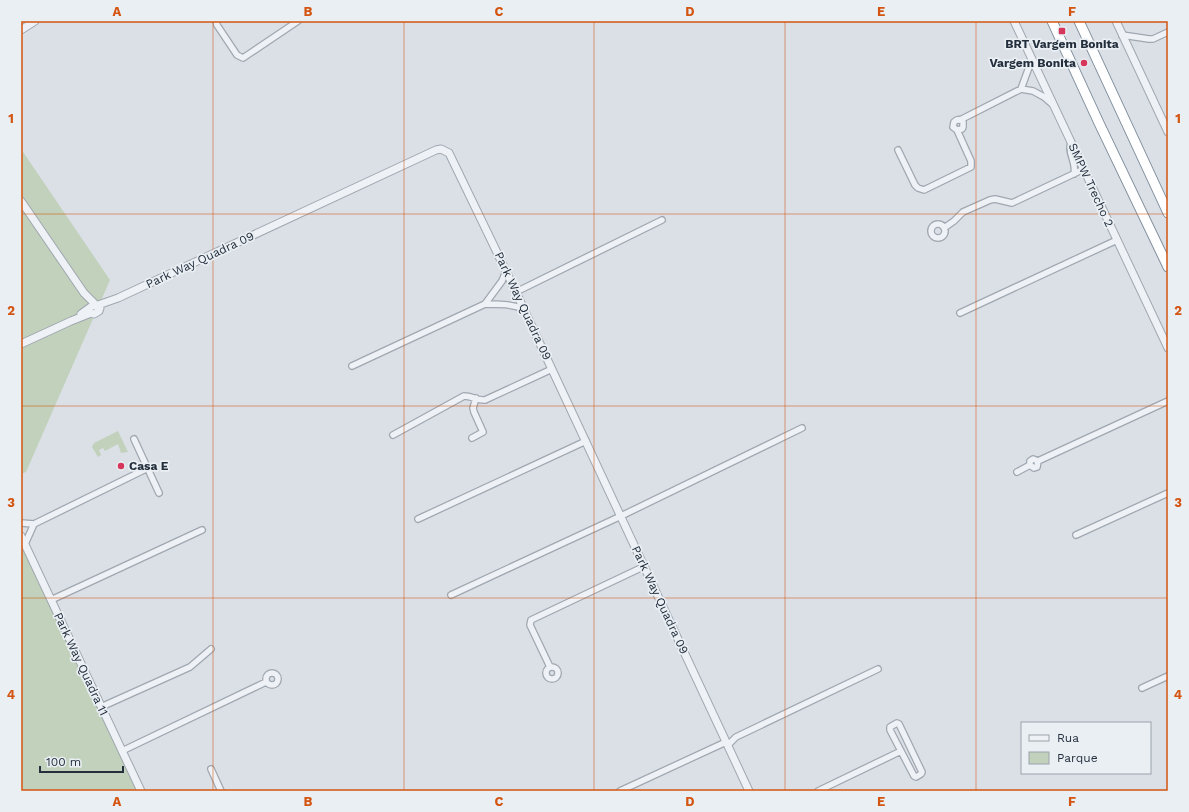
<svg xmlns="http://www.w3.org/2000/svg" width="1189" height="812" font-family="'Work Sans',sans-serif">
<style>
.green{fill:#c2d1bb}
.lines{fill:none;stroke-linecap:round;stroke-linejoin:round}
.minor-casing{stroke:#a0a7b0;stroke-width:8}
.tertiary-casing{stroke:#a0a7b0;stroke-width:9}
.trunk-casing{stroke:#818f9e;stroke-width:11}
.minor{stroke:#eef1f5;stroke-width:5.5}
.tertiary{stroke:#eef1f5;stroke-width:7}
.trunk{stroke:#fff;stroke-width:9}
.grid{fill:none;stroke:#d45511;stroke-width:1;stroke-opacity:0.55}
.poi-dot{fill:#d5365a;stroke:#eaeff4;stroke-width:1.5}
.labels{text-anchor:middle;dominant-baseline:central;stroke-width:3.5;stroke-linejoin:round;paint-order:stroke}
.poi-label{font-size:12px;font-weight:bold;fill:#242f3d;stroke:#eaeff4}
.street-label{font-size:12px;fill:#242f3d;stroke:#eaeff4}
.neatline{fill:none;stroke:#d45511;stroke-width:1.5}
.grid-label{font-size:13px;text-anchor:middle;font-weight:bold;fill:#d45511}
</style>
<rect width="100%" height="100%" fill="#dbe0e6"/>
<path class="green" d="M 21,149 L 110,280 L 26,472 L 21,474 Z
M 118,431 L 128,452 L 121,453 L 118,444 L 105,451 L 103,448 L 99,450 L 101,455 L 98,457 L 92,447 L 94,443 Z
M 21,538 L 142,786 L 130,791 L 21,791 Z"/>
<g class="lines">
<g class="minor-casing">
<path id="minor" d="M 216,21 L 217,25 L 237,55 L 243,58 L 298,21
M 1122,35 L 1149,39 L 1153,39 L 1168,32
M 1021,89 L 1032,59
M 960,120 L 1021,89 L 1033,91 L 1044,97 L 1052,104
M 1071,142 C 1067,154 1077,162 1074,174
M 898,150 L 915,185 L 918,188 L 924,190 L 971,167 L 971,161 L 957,130 L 953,127 L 954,122 C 957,119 960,119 963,122 L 963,127 L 962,129 L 957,130
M931 231a7 7 0 1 1 14 0a7 7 0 1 1-14 0Z
M 944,228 L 954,221 L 963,212 L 990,200 L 995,199 L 1012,203 L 1084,169
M 516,292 L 662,220
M 485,304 C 498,304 512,304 524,309
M 960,313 L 1117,240
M 352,366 L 485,304 L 502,281 L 506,271
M 393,435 L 464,396 C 472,396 478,401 485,400 L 552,369
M 472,438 L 483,432 L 474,412 L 473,408 L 476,398
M 134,439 L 159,493
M 1038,461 L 1037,467 L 1034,468 L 1030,465 L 1030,461 L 1033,459 L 1038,461 L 1168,401
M 1017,472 L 1030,465
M 418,519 L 586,441
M 21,523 L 34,524 L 148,468
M 1076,535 L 1168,493
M 25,544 L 34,524
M 451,595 L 621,516 L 802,428
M 51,600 L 202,530
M546 673a6 6 0 1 1 12 0a6 6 0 1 1-12 0Z
M 550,667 L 530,625 L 531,620 L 645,566
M266 679a6 6 0 1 1 12 0a6 6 0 1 1-12 0Z
M 1142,688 L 1168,676
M 101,707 L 190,667 L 211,649
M 897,723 L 899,724 L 922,772 L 921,774 L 916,777 L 914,776 L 890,730 L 890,727 Z
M 728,745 L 736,737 L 878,669
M 122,751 L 266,682
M 211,769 L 221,791
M 620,791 L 726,742
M 818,791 L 901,751"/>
</g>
<g class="tertiary-casing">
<path id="tertiary" d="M 1014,21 L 1168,348
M 1116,21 L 1168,132
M 21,30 L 35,21
M 21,201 L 84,293 L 96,305
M 98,305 L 118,298 L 436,150 L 441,149 L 449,153 L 506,271 L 749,791
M 81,314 L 92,306 L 98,305 L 100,308 L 99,311 L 94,314 L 90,313 L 88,310
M 21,344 L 71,321 L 91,313
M 21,536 L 141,791"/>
</g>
<g class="trunk-casing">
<path id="trunk" d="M 1052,21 L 1099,123 L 1168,267
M 1079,21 L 1168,213"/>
</g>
<use href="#minor" class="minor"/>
<use href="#tertiary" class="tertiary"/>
<use href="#trunk" class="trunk"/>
</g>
<path class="grid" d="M 213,21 L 213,791M 404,21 L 404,791M 594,21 L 594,791M 785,21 L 785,791M 976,21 L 976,791M 21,214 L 1168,214M 21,406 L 1168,406M 21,598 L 1168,598"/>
<g class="poi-dot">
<rect x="1058" y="27" width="8" height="8" rx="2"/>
<circle cx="1084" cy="63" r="4"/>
<circle cx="121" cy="466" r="4"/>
</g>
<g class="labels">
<g class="poi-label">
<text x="1062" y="44">BRT Vargem Bonita</text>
<text x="1076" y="63" text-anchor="end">Vargem Bonita</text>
<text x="129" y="466" text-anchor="start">Casa E</text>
</g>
<g class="street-label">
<text transform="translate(1091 185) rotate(65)">SMPW Trecho 2</text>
<text transform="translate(200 260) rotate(-25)">Park Way Quadra 09</text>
<text transform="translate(523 306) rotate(65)">Park Way Quadra 09</text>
<text transform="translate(660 600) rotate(65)">Park Way Quadra 09</text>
<text transform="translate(81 664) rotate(65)">Park Way Quadra 11</text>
</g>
</g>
<rect width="1189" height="812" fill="none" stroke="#eaeff4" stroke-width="44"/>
<rect x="1021" y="722" width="130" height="52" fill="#eaeff4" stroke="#9ba2ab"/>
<rect x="1029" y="735" width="20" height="6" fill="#eef1f5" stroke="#9ba2ab"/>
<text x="1057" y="742" font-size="12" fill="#242f3d">Rua</text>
<rect x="1029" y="752" width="20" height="12" fill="#c2d1bb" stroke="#9ba2ab"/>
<text x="1057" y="762" font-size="12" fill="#242f3d">Parque</text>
<path d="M40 766v6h83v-6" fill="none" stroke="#242f3d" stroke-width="2"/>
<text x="46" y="766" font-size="12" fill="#242f3d" stroke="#eaeff4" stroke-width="3" paint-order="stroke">100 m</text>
<rect x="22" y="22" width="1145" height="768" class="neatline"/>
<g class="grid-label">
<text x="117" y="16">A</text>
<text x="308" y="16">B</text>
<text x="499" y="16">C</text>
<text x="690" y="16">D</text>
<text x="881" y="16">E</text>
<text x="1072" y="16">F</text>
<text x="11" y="123">1</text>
<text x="1178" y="123">1</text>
<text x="11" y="315">2</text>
<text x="1178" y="315">2</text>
<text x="11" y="507">3</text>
<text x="1178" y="507">3</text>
<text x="11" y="699">4</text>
<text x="1178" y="699">4</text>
<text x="117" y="806">A</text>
<text x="308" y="806">B</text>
<text x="499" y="806">C</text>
<text x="690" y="806">D</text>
<text x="881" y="806">E</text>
<text x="1072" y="806">F</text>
</g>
</svg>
